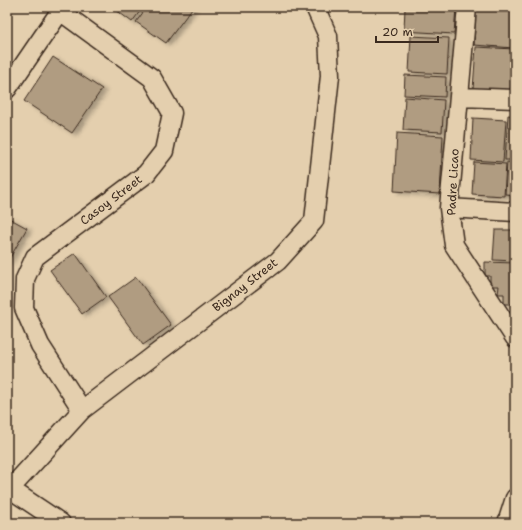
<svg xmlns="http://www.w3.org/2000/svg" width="522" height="530" font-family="'Shantell Sans',sans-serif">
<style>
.building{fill:#b09c81;stroke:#3b2a1e;filter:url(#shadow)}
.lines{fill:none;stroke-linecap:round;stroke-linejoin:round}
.minor-casing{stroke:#3b2a1e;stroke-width:21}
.minor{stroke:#e4cfae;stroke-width:18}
.labels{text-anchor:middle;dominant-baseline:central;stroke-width:3;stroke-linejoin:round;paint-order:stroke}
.street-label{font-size:12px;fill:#3b2a1e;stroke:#e4cfae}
</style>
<defs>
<filter id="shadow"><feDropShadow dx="4.5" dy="2.5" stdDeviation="2" flood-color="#0004"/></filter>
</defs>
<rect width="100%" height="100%" fill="#e4cfae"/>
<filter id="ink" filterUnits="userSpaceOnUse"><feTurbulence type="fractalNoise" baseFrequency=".025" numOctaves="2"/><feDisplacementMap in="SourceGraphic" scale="8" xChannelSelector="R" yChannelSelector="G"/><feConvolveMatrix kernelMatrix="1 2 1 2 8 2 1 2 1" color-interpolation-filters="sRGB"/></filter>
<g filter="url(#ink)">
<path class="building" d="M 112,7 L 143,7 L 132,22 Z
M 147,7 L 193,7 L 166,43 L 136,22 Z
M 405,7 L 456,7 L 454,34 L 404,31 Z
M 476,7 L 515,7 L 514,48 L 474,45 Z
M 411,36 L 449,38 L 447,74 L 409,72 Z
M 476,47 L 514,49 L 511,91 L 473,89 Z
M 53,57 L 102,89 L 72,133 L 24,101 Z
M 405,75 L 446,77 L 445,97 L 404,95 Z
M 405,97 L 444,100 L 442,132 L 403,130 Z
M 508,115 L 515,116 L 515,160 L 505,160 Z
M 473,118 L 506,120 L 503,162 L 471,160 Z
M 397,133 L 443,136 L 440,194 L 394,191 Z
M 474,162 L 506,164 L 504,196 L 472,194 Z
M 507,162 L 515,163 L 515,195 L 505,194 Z
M 7,217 L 27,228 L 7,263 Z
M 495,230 L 515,230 L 515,261 L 493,260 Z
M 75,253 L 106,297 L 82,314 L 50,270 Z
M 485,262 L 515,263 L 515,304 L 504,304 L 504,294 L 498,294 L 499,286 L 490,286 L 490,276 L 485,276 Z
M 136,277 L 171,325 L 143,345 L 108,297 Z"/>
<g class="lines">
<g class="minor-casing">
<path id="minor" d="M 467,7 L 449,208 L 454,245 L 515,338
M 60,11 L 152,78 L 172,113 L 164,151 L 146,174 L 35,257 L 25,279 L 24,308 L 40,345 L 82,410
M 7,89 L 63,7
M 460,97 L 515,99
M 449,208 L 515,212
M 7,487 L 61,523
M 10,489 L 82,410 L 278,261 L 314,221 L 330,76 L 328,36 L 315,7
M 507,523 L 515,498"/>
</g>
<use href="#minor" class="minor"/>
</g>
</g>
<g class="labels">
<g class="street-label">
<text transform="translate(453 182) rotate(-87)">Padre Licao</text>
<text transform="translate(111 200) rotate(-37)">Casoy Street</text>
<text transform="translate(245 285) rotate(-38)">Bignay Street</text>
</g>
</g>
<rect width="522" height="530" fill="none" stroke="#e4cfae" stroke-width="24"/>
<rect x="12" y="12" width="498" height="506" fill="none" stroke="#3b2a1e" stroke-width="1.5" filter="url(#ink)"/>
<path d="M376 36v6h62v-6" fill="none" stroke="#3b2a1e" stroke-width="2"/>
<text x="382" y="36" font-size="12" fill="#3b2a1e" stroke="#e4cfae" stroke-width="3" paint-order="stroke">20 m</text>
</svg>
